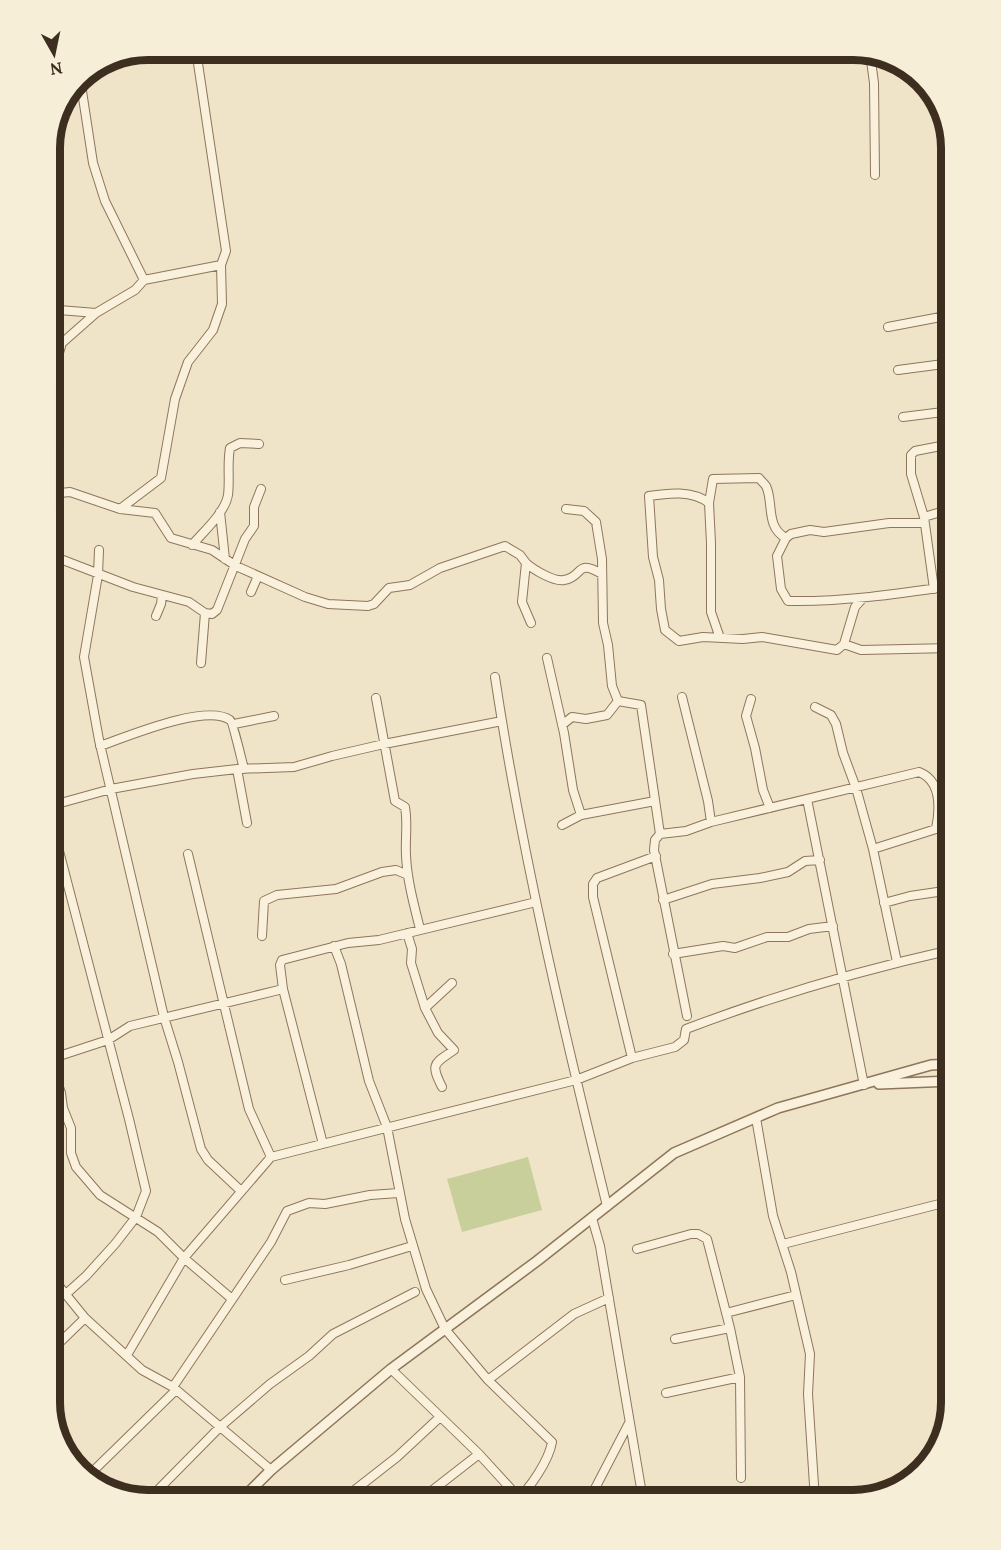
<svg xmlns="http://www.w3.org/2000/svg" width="1001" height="1550" font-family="Lora,serif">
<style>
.green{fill:#c9cf9b}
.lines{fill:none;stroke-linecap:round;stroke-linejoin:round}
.minor-casing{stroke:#8d765c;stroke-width:10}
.tertiary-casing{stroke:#8d765c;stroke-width:12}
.minor{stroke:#faf1dc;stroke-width:8}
.tertiary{stroke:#faf1dc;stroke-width:9}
.rim{fill:none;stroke:#3d2e20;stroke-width:8}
</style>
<rect width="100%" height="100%" fill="#f0e4c8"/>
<path class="green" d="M 528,1157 L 542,1210 L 462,1232 L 447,1179 Z"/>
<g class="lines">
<g class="minor-casing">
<path id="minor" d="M 870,53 L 874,83 L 875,175
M 871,60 L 885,58
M 144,280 L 221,265
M 50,312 L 59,310 L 96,313
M 942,317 L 951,258
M 888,327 L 951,315
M 898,370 L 951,363
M 50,382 L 62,343 L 96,313 L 135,290 L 144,280 L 105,201 L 93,163 L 80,78
M 903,417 L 951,411
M 50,494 L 70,492 L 120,509 L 155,513 L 171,538 L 212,550 L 236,566 L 305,597 L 328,604 L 368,606 L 374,604 L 389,588 L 410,585 L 440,568 L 505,546 L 520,555 L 526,563 L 522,602 L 531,623
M 709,503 C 692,490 668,493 649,496 L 653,557 L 659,580 L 661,609 L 665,630 L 679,641 L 703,637 L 743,639 L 762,637 L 837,650 L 844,644
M 120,509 L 161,478 L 175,399 L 188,362 L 213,330 L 222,304 L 221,265 L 226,251 L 196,50
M 566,509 L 584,511 L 596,522 L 602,559 L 603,623 L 608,645 L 612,686 L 618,701
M 220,512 L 225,559
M 924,517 L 951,509
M 924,523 L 889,523 L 824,532 L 810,530 L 791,534 L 786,538 L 777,556 L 781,589 L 788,601 C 843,602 897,594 951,586
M 192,545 C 203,532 225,513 228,495 C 230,479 227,464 230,448 L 240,443 L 259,444
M 99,550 L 98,575 L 84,657 L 99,740 L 164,1017 L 178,1062 L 201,1149 L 208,1160 L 241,1191
M 50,555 L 133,587 L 189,602 L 205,613 L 212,614 L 217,610 L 245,539 L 254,526 L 254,507 L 261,489
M 526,563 C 534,570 554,582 564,580 C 584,577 575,558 602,574
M 934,589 L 924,517 L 911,474 L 911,455 L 915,451 L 951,444
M 251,592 L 258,576
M 863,598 L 855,607 L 844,644 L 861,650 L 951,648
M 156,616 L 161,604 L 162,595
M 720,638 L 711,612 L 711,543 L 709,503 L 713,479 L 759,478 C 761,481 764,483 766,486 C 774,502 765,527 786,538
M 547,658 L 564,733 L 573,790 L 581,815
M 201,663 L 205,613
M 495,677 C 522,856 564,1031 607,1206
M 682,697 L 708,801 L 711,822
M 376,698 L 395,801 L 405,807 C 408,824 405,838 406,855 C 407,880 414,905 420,929
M 751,699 L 746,716 L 755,748 L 763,790 L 770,808
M 815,707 L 831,715 L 836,724 L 843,753 L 856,788 L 873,849 L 897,962
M 234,724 L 274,716
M 562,725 L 572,717 L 586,719 L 607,715 L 618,701 L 641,705 L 660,834 L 655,840 L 654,850 L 687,1016
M 100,746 C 126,737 206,703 230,720 C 233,722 242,762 244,769
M 237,769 L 247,823
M 807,799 L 864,1085
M 562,825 L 581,815 L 655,801
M 660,834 L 686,831 L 711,822 L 919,772 C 942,781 940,809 936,829
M 873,849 L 936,829 L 951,827
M 188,854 L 249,1109 L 271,1157
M 663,900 L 712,884 L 760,878 L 788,872 L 805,861 L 820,860
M 884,903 L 910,896 L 951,890
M 407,933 L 412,949 L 411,963 L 425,1008 L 438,1033 L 454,1050 C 434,1064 430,1063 442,1087
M 262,936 L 264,901 L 277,895 L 336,889 L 382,872 L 396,870 L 408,875
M 334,946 L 341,964 L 369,1081 L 387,1127 L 405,1219 L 426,1289 L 445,1329 L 488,1380 L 552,1442 C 549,1460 530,1489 516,1500
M 673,954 L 723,946 L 735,948 L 767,937 L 788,937 L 809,929 L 833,926
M 425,1008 L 452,983
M 632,1058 L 593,897 L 593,884 L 597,878 L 656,856
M 50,1059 L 108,1040 L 130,1026 L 283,989
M 50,1062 L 61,1093 L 63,1108 L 71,1128 L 71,1153 L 76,1167 L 100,1195 L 158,1232 L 184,1258 L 232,1299
M 756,1118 L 773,1216 L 791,1272 L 810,1354 L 808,1394 L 815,1500
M 323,1144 L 283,989 L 280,965 L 282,960 L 348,943 L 379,940 L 536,902
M 592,1218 L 600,1246 L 643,1500
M 783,1244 L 951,1201
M 637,1249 L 691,1234 L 698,1234 L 707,1239 L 730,1328 L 740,1377 L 741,1478
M 50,1275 L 85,1318 L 142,1370 L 173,1387 L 271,1470
M 285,1280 L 349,1265 L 412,1246
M 66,1294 L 86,1276 L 115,1244 L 136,1217 L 146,1191 L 129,1119 L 53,828 L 53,807 L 57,804 L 111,789 L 193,774 L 237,769 L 294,767 L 332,756 L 384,744 L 502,721
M 726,1313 L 796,1295
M 675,1339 L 730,1328
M 50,1352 L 85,1318
M 127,1355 L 184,1258 L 271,1157 L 576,1080 L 632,1058 L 675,1047 L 684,1040 L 686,1029 C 773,996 861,970 951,950
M 391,1369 L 479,1454 L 521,1500
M 488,1380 L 574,1314 L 609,1298
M 173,1387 L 271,1242 L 287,1211 L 309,1203 L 325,1204 L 370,1195 L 399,1193
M 666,1393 L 740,1377
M 87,1477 L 176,1390
M 253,1488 L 265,1500
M 148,1500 L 220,1427 L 270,1384 L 309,1356 L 333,1334 L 415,1292
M 342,1500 L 397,1457 L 440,1417
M 420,1500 L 479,1454
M 589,1500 L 629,1423"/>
</g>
<g class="tertiary-casing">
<path id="tertiary" d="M 879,1084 L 951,1081
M 241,1500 L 271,1470 L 391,1369 L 537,1261 L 674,1153 L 778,1108 L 931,1065 L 951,1064"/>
</g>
<use href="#minor" class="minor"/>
<use href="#tertiary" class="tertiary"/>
</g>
<path d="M0 0H1001V1550H0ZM148 60H853A88 88 0 0 1 941 148V1402A88 88 0 0 1 853 1490H148A88 88 0 0 1 60 1402V148A88 88 0 0 1 148 60Z" fill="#f7eed8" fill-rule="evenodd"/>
<path class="rim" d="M148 60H853A88 88 0 0 1 941 148V1402A88 88 0 0 1 853 1490H148A88 88 0 0 1 60 1402V148A88 88 0 0 1 148 60Z"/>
<g transform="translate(54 54) rotate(171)" stroke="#f7eed8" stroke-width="4.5" paint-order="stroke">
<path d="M0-4.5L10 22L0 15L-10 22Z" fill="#3d2e20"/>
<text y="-9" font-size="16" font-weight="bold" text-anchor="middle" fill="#3d2e20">N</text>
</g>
</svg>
